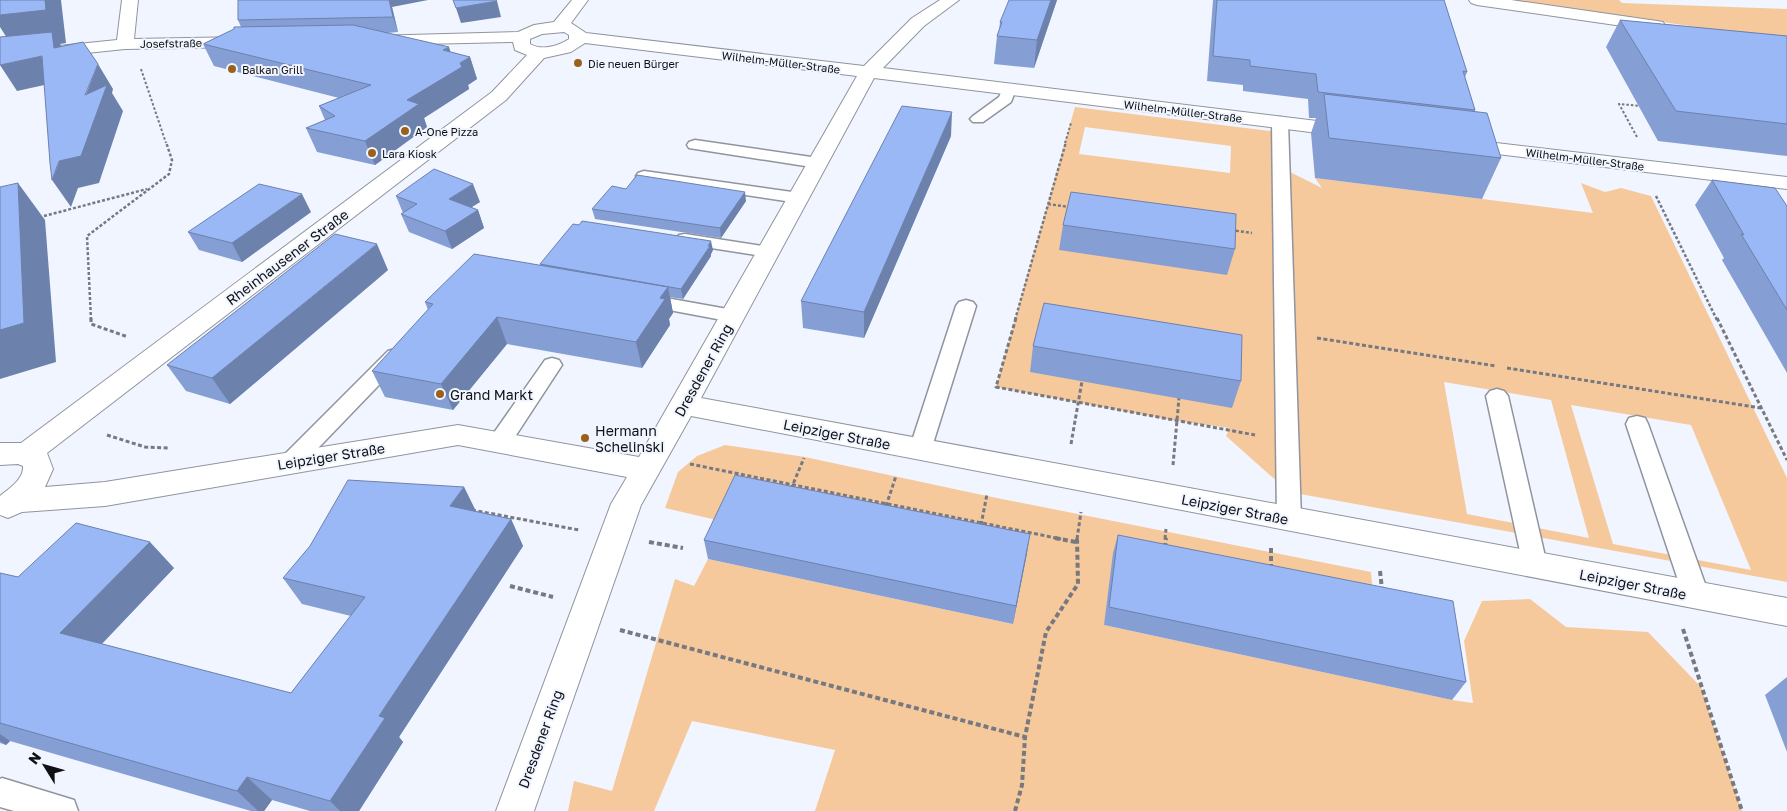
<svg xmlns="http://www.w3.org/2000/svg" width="1787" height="811" font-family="'Golos Text',sans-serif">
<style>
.green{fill:#f6c99d;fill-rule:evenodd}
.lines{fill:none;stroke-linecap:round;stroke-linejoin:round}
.lane-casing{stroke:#90949d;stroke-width:3}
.street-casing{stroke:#90949d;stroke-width:2}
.path-far3{stroke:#76797f;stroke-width:2;stroke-dasharray:2.5 2;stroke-linecap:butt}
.path-far2{stroke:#76797f;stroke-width:2.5;stroke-dasharray:3 2;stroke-linecap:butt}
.path-far1{stroke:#76797f;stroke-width:3;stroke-dasharray:4 2.5;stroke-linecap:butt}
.path{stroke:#76797f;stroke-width:4;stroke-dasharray:5 3;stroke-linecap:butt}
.lane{fill:#fff;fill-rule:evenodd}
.street{fill:#fff;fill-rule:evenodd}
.wall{fill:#859ed4}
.shaded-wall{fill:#6c81ac}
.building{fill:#9bb8f6;stroke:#6c81ac}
.poi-dot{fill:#99611c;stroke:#f0f5ff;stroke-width:2}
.labels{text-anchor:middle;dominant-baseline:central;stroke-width:4;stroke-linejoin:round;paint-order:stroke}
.far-street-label{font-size:11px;fill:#0f1114;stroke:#f0f5ff}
.far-poi-label{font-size:11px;fill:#0f1114;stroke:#f0f5ff;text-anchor:start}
.street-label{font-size:14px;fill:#0f1114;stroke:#f0f5ff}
.poi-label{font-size:14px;fill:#0f1114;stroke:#f0f5ff;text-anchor:start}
</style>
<rect width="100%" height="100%" fill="#f0f5ff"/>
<path class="green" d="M 1510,0 L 1619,0 L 1622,3 L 1787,9 L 1787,40 Z
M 1075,107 L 1279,132 L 1286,170 L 1322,188 L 1315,178 L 1593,213 L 1581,183 L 1605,192 L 1621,188 L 1651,196 L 1787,478 L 1787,582 L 1289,492 L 1226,436 L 1230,428 L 1177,421 L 996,387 ZM 1085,127 L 1231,146 L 1230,173 L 1079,154 ZM 1444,382 L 1551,400 L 1589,538 L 1467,514 ZM 1571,405 L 1691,425 L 1751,570 L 1613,544 Z
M 725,445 L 805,457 L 987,496 L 1371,572 L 1374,604 L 1104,625 L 1452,700 L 1473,703 L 1464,641 L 1482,601 L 1530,599 L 1566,627 L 1648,632 L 1701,687 L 1742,811 L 815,811 L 835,750 L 692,721 L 654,811 L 568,811 L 574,781 L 612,791 L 675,579 L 694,586 L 708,559 L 1013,624 L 725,522 L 665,508 L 678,472 L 697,456 Z"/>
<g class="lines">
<g class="lane-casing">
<path id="lane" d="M 1009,85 L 1014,86 L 1016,89 L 1011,102 L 983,122 L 973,122 L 970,119 L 973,116 L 999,97 L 1004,86 Z
M 1280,117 L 1285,119 L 1288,122 L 1301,519 L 1297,526 L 1289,528 L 1281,526 L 1277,519 L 1272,122 L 1275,119 Z
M 695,140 L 818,158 L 824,160 L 826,163 L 824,166 L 818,168 L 689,148 L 687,145 L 689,142 Z
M 644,171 L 799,193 L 805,194 L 807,198 L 805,202 L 799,203 L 638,179 L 636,176 L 638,173 Z
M 685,234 L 769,247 L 775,248 L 778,252 L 775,256 L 769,257 L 679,243 L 676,239 L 679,235 Z
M 644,294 L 733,310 L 740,312 L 743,316 L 740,320 L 733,322 L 637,304 L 635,300 L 637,296 Z
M 966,300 L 973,302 L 976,306 L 931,450 L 928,456 L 920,458 L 912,456 L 909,450 L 956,306 L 959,302 Z
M 395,349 L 402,351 L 405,356 L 402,361 L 298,469 L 290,471 L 282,469 L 279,463 L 282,457 L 388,351 Z
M 552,358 L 559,360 L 562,365 L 507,449 L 499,451 L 491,449 L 488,443 L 491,437 L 545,360 Z
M 1497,389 L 1504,391 L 1508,396 L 1547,565 L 1544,572 L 1535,575 L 1526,572 L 1523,565 L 1486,396 L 1490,391 Z
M 1637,416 L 1645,418 L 1648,424 L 1709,595 L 1705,603 L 1696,606 L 1687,603 L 1683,595 L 1626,424 L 1629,418 Z
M 2,778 L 74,800 L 78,811 L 14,811 L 0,807 L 0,779 Z"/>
</g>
<g class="street-casing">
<path id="street" d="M 122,0 L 138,0 L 134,39 L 243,37 L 249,38 L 252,42 L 249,46 L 243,47 L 125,49 L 0,62 L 0,52 L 117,40 Z
M 572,0 L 588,0 L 571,23 L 586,33 L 864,66 L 912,18 L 940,0 L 959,0 L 924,26 L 883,68 L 1350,125 L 1357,127 L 1360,131 L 1357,135 L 1350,137 L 874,78 L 701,398 L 1787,598 L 1787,626 L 691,416 L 641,505 L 534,811 L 496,811 L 611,504 L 627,477 L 458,445 L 105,506 L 22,512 L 8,518 L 0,515 L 0,496 C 10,488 24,479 23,466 L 18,464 L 0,465 L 0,443 L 21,443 L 492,92 L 527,55 L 515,50 L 513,42 L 378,45 L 372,44 L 369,40 L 372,36 L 518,32 L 534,25 L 554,22 ZM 564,32 L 569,35 L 569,39 C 558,46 542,51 530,44 L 530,39 L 542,34 ZM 585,43 L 857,76 L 639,457 L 458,425 L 105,482 L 45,487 L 53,469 L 47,453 L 506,100 L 544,58 L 571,52 Z
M 1469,0 L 1511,0 L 1657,21 L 1663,22 L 1665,26 L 1663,30 L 1657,31 L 1477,5 L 1471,3 Z
M 1462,139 L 1787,177 L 1787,189 L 1455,149 L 1452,145 L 1455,141 Z"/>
</g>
<path class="path-far3" d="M 141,69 L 166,143
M 1637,137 L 1619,104 L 1642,106
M 1065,143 L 1071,123"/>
<path class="path-far2" d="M 1656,196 L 1717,320
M 1048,204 L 1069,207
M 44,216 L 147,189
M 1231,230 L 1252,233
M 91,320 L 87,236 L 169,174 L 172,160 L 166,142
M 1015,320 L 1066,142"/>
<path class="path-far1" d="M 91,318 L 91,324 L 128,337
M 1016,318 L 996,387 L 1255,435
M 1717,318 L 1787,460
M 1317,338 L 1496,366
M 1507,368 L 1761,408
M 107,435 L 145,447 L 169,448
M 1071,444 L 1082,381
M 690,464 L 1061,539
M 1173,465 L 1179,398
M 791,489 L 804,458
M 886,506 L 896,476
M 472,510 L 579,530
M 981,525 L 987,494
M 1077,539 L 1081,512
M 1165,539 L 1166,529"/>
<path class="path" d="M 1055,538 L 1076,542
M 649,542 L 683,548
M 1165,548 L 1166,538
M 1271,548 L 1271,567
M 1380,571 L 1382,589
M 510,586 L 553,597
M 1683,629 L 1742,811
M 620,630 L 1025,737
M 1015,811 L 1022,785 L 1025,737 L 1046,632 L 1078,584 L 1077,538"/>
<use href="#lane" class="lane"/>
<use href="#street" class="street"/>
</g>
<path class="wall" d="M 1057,0 L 1034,68 L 994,64 L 997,36 L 999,30 L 1000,22 Z
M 1213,0 L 1444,0 L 1467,72 L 1465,77 L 1475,110 L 1475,111 L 1501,158 L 1482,199 L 1315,178 L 1311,133 L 1316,118 L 1309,118 L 1308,99 L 1243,91 L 1243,85 L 1207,81 Z
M 392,7 L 398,32 L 387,33 L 450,52 L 470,57 L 477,79 L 468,85 L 469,89 L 424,118 L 427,127 L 375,165 L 317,152 L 306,128 L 325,120 L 319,106 L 339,98 L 214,66 L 203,44 L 241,27 L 238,20 Z
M 1620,20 L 1787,36 L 1787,156 L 1658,141 L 1606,47 Z
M 951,136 L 864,338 L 803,328 L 801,301 Z
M 1712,180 L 1787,206 L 1787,373 L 1722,260 L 1724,258 L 1695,205 Z
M 626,189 L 746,201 L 721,238 L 595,219 L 592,209 Z
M 396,196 L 480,202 L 471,207 L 478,210 L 484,228 L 452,249 L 409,232 L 401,214 L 403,213 Z
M 311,212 L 242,262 L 199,250 L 188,232 Z
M 1063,225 L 1235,249 L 1227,275 L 1059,250 Z
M 713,250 L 711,254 L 711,256 L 683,299 L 670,297 L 673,313 L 669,319 L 670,325 L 642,368 L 507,344 L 453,410 L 385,397 L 372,371 L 428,310 L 425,302 L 540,265 L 540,264 Z
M 388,270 L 230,404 L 186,391 L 167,365 Z
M 1033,346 L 1241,381 L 1232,408 L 1030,372 Z
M 464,487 L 476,511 L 511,519 L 523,546 L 399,737 L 403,742 L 359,811 L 310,811 L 272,800 L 264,811 L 251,811 L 10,741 L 6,745 L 0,743 L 0,573 L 18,577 L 174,568 L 102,644 L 291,693 L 351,616 L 302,604 L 283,578 Z
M 1118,535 L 1466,682 L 1452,700 L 1104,625 L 1113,553 Z
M 704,540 L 1027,553 L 1013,624 L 708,559 Z
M 1787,677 L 1787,752 L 1765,695 Z"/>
<path class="shaded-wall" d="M 45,0 L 61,0 L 66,43 L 60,44 L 68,57 L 54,48 L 14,49 L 0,27 L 0,15 Z
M 389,0 L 428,0 L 392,7 L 398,32 L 393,17 Z
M 1051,0 L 1057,0 L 1034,68 L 1037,40 Z
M 497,1 L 501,17 L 461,23 L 456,8 Z
M 449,47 L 456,69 L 443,50 Z
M 42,56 L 58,82 L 17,91 L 0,65 Z
M 470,57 L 477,79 L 468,85 L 469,89 L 424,118 L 427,127 L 375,165 L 365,141 L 407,100 Z
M 98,64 L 113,89 L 112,93 L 123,111 L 99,183 L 78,188 L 71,207 L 52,180 Z
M 952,112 L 951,136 L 864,338 L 864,312 Z
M 18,183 L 45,220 L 56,362 L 0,379 L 0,330 Z
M 473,184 L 480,202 L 456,217 L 449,199 Z
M 745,192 L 746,201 L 721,238 L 720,228 Z
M 302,194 L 311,212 L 242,262 L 232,243 Z
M 478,210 L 484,228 L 452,249 L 445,231 Z
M 711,241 L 713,250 L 711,254 L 711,256 L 683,299 L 681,289 Z
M 377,244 L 388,270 L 230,404 L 212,378 Z
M 668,287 L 673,313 L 669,319 L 670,325 L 642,368 L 636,342 L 660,298 Z
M 497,317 L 507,344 L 453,410 L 441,384 Z
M 464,487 L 477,514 L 450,506 Z
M 511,519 L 523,546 L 399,737 L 403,742 L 359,811 L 340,811 L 330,801 L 379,716 Z
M 1030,534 L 1027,553 L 1013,624 L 1016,606 Z
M 150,542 L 174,568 L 88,658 L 60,633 Z
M 0,734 L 10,741 L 6,745 L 0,741 Z
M 247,777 L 272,800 L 264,811 L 258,811 L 237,791 Z"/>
<path class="building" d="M 0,0 L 45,0 L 46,10 L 0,15 Z
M 238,0 L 389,0 L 393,17 L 238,20 Z
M 453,0 L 496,0 L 497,1 L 456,8 Z
M 1009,0 L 1051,0 L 1037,40 L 997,36 L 1002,22 L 1000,22 Z
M 1217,0 L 1444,0 L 1467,72 L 1463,71 L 1475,110 L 1318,92 L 1316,74 L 1250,66 L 1250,60 L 1213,56 Z
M 1620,20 L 1787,36 L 1787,124 L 1676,111 Z
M 353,25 L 449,47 L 443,50 L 470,57 L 460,63 L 462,67 L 407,100 L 419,104 L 365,141 L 306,128 L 335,116 L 319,106 L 371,85 L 203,44 L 234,29 L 234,27 Z
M 52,32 L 54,48 L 83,42 L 98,64 L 85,95 L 107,85 L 81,156 L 59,161 L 52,180 L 50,163 L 42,56 L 0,65 L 0,37 Z
M 1324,94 L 1487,113 L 1501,158 L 1329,138 Z
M 902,106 L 952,112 L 864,312 L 801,301 Z
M 434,169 L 473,184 L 449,199 L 478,210 L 445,231 L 401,214 L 417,204 L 396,196 Z
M 637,175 L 745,192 L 720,228 L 592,209 L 612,186 L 626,189 Z
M 1712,180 L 1775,188 L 1787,206 L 1787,310 L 1741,234 L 1744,235 Z
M 18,183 L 24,323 L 0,330 L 0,187 Z
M 259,184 L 302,194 L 232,243 L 188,232 Z
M 1071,192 L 1236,214 L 1235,249 L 1063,225 Z
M 582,221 L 711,241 L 708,246 L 710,246 L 681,289 L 540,264 L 573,224 L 579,225 Z
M 335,234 L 377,244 L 212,378 L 167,365 Z
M 474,254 L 668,287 L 660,298 L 665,299 L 636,342 L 497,317 L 441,384 L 372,371 L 433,304 L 425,302 Z
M 1044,303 L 1242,335 L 1241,381 L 1033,346 Z
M 735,475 L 1030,534 L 1016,606 L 704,540 Z
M 348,480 L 464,487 L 450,506 L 511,519 L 379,716 L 385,718 L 330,801 L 247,777 L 237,791 L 0,723 L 0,573 L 18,577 L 76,523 L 150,542 L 60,633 L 291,693 L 365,597 L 283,578 L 310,546 Z
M 1118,535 L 1453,601 L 1466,682 L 1109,607 Z"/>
<g class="poi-dot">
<circle cx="578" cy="63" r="5"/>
<circle cx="232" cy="69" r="5"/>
<circle cx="405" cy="131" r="5"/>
<circle cx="372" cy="153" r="5"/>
<circle cx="440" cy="394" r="5"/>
<circle cx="585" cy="438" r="5"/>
</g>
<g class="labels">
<g class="far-street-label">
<text transform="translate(171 43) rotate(-1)">Josefstraße</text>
<text transform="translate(781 62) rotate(7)">Wilhelm-Müller-Straße</text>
<text transform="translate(1183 111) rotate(7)">Wilhelm-Müller-Straße</text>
<text transform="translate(1585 159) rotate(7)">Wilhelm-Müller-Straße</text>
</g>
<g class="far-poi-label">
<text x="588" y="63">Die neuen Bürger</text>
<text x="242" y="69">Balkan Grill</text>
<text x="415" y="131">A-One Pizza</text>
<text x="382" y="153">Lara Kiosk</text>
</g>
<g class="street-label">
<text transform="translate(287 257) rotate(-37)">Rheinhausener Straße</text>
<text transform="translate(703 370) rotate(-61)">Dresdener Ring</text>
<text transform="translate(837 434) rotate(11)">Leipziger Straße</text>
<text transform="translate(331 456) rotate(-9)">Leipziger Straße</text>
<text transform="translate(1235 509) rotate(11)">Leipziger Straße</text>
<text transform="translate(1633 584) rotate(11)">Leipziger Straße</text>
<text transform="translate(540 739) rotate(-70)">Dresdener Ring</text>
</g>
<g class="poi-label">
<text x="450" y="394">Grand Markt</text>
<text x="595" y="430">Hermann<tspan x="595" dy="16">Schelinski</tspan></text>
</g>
</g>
<g transform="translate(45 766) rotate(307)" stroke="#f0f5ff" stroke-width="4" paint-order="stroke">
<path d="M0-4L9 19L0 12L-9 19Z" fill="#0f1114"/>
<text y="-8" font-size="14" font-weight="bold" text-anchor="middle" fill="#0f1114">N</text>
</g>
</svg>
